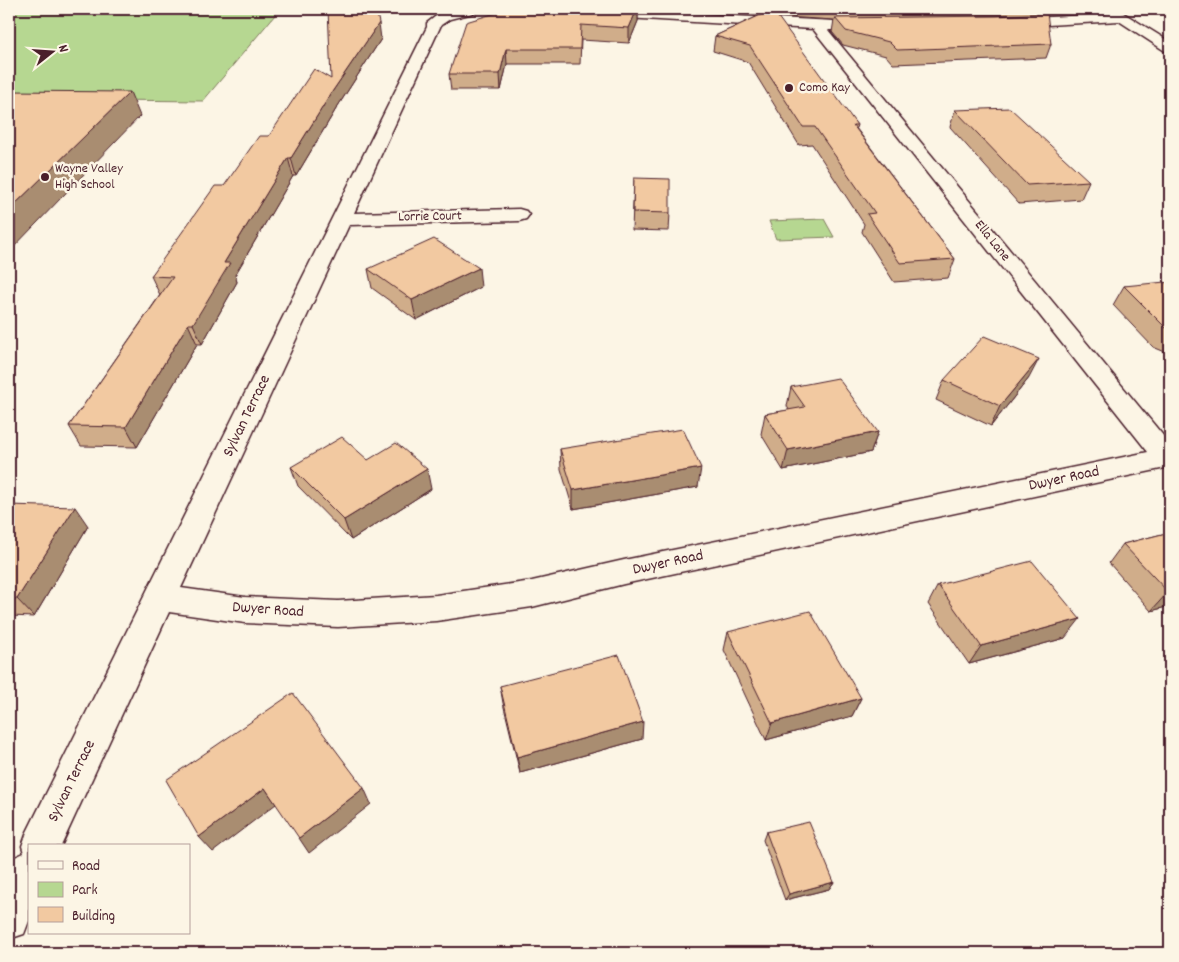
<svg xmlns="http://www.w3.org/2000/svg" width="1179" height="962" font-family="Dekko,sans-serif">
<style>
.green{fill:#b6d791;stroke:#807b5e}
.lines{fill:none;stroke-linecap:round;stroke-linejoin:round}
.minor-casing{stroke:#4a1f2b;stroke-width:3}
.minor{fill:#fcf5e5;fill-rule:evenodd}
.wall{fill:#d0ad8a;stroke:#4a1f2b}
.shaded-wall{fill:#a98d71;stroke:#4a1f2b}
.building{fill:#f2c9a1;stroke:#4a1f2b}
.poi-dot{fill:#4a1f2b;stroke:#fcf5e5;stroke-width:2}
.labels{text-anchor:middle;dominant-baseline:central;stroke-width:5;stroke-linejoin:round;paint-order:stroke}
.far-poi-label{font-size:14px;fill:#4a1f2b;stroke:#fcf5e5;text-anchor:start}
.far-street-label{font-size:14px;fill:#4a1f2b;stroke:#fcf5e5}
.street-label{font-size:16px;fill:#4a1f2b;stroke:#fcf5e5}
</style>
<rect width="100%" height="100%" fill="#fcf5e5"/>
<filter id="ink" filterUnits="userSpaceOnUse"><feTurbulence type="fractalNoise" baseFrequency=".02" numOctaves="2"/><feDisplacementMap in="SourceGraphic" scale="10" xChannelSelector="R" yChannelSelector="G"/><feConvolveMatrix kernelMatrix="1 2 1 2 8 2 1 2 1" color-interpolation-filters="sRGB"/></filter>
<g filter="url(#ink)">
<path class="green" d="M 9,9 L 280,9 L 203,101 L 9,99 Z
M 824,219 L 834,237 L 776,239 L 769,221 Z"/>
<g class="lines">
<g class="minor-casing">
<path id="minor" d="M 458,9 L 478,9 L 477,12 L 450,19 L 441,25 L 354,213 L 519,209 L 526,211 L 529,215 L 526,219 L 519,221 L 349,225 L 181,588 L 245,597 L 338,601 L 436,595 L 532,581 L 624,560 L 1148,452 L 813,29 L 541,13 L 536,12 L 535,9 L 603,9 L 874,23 L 876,26 L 874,29 L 869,30 L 828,30 L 1170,444 L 1170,467 L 624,584 L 532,607 L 436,621 L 338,627 L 245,623 L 169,612 L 61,846 L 29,846 L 29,921 L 24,934 L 9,939 L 9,871 L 15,857 L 24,853 L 22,846 L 27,832 L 427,27 L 427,23 L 440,13 Z
M 1103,9 L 1117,9 L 1170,42 L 1170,52 L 1165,51 L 1119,21 L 1012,27 L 1005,23 L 1012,19 L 1108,14 Z"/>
</g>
<use href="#minor" class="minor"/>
</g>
<path class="wall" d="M 509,9 L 642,9 L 638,9 L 638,21 L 629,43 L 581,40 L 580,64 L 507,64 L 501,90 L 451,90 L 449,74 Z
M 786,9 L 1044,9 L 1042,14 L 1051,44 L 1046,58 L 893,64 L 886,56 L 843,45 L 832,32 L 834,20 L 785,17 Z
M 765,13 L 857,125 L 856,128 L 955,259 L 948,278 L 894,282 L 862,232 L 864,224 L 812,144 L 799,145 L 748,62 L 713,51 L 715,36 Z
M 381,39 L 336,109 L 296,176 L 293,176 L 235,275 L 237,282 L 202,344 L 197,344 L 137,447 L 81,446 L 69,426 L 160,295 L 151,276 L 224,186 L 331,79 Z
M 955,110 L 1089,181 L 1081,199 L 1019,204 L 950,127 Z
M 634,178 L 670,213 L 669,231 L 632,230 Z
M 368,269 L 481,287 L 416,320 L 372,288 Z
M 1124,286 L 1170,287 L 1170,354 L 1153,347 L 1113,305 Z
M 1029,378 L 991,426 L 936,400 L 944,380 Z
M 791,387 L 878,432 L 871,452 L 783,470 L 761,434 L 765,414 L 789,410 L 787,406 Z
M 560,449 L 698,487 L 573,509 L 561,469 Z
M 368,460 L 431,489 L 351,540 L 298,486 L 291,467 Z
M 9,505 L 88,526 L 34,617 L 9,616 Z
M 1170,532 L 1170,606 L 1151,611 L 1109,563 L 1123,544 Z
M 938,585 L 1065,638 L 969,664 L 928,604 Z
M 728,632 L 861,698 L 852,716 L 766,740 L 724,650 Z
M 500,686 L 642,739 L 520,773 L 503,703 Z
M 766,832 L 834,882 L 829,889 L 785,900 L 763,840 Z"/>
<path class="shaded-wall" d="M 637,9 L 638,9 L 638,21 L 629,43 L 629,28 Z
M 379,23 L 381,39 L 336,109 L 296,176 L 291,158 L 332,92 Z
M 506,49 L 507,64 L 501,90 L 500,74 Z
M 130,92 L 140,116 L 9,252 L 9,210 Z
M 288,158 L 293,176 L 235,275 L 237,282 L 202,344 L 193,324 L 224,263 Z
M 479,268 L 481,287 L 416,320 L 412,300 Z
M 188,324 L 197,344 L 137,447 L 126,427 Z
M 1039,359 L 1029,378 L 991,426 L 1000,406 Z
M 878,432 L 871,452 L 783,470 L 788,450 Z
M 701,468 L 698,487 L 573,509 L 573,490 Z
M 427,469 L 431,489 L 351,540 L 344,520 Z
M 75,507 L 88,526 L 34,617 L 17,599 Z
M 1168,592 L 1170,592 L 1170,606 L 1151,611 Z
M 1080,619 L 1065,638 L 969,664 L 981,646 Z
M 861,698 L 852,716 L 766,740 L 772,723 Z
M 643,722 L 642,739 L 520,773 L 517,757 Z
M 265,788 L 276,804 L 213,852 L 199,837 Z
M 364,788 L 371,804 L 309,853 L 299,838 Z
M 834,882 L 829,889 L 785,900 L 789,894 Z"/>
<path class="building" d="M 328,9 L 376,9 L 379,23 L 332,92 L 291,158 L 288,158 L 224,263 L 230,263 L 193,324 L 188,324 L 126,427 L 69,426 L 173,277 L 151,276 L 215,186 L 224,186 L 259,136 L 269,136 L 314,69 L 331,79 Z
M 509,9 L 637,9 L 629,28 L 581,25 L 580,49 L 506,49 L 500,74 L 449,74 L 466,22 Z
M 765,13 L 775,13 L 857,125 L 853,125 L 955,259 L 900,263 L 867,214 L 875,213 L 815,127 L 803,127 L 750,46 L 715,36 Z
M 1047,13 L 1051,44 L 897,50 L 889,42 L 846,31 L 835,18 L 996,16 Z
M 9,91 L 130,92 L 9,210 Z
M 1010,108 L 1089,181 L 1027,185 L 955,110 Z
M 634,178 L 670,179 L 670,213 L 633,212 Z
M 434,239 L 479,268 L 412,300 L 368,269 Z
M 1165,282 L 1170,287 L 1170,330 L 1166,328 L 1124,286 Z
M 984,336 L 1039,359 L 1000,406 L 944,380 Z
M 838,378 L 878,432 L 788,450 L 765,414 L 805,407 L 791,387 Z
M 683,429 L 701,468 L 573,490 L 560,449 Z
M 342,437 L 368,460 L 396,443 L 427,469 L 344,520 L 291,467 Z
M 9,505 L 75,507 L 17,599 L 9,598 Z
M 1170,532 L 1170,592 L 1168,592 L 1123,544 Z
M 1032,561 L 1080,619 L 981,646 L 938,585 Z
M 810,611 L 861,698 L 772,723 L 728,632 Z
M 619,655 L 643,722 L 517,757 L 500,686 Z
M 293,693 L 364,788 L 299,838 L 265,788 L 199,837 L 166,780 Z
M 809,822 L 834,882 L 789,894 L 766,832 Z"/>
</g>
<g class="poi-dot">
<circle cx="789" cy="88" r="5"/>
<circle cx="45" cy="177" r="5"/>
</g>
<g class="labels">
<g class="far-poi-label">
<text x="799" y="88">Como Kay</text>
<text x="55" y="169">Wayne Valley<tspan x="55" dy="16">High School</tspan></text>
</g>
<g class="far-street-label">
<text transform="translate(430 217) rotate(-1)">Lorrie Court</text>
<text transform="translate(992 241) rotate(51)">Ella Lane</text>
</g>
<g class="street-label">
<text transform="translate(247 416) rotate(-64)">Sylvan Terrace</text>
<text transform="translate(1064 479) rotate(-12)">Dwyer Road</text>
<text transform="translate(668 563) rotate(-12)">Dwyer Road</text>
<text transform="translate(268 610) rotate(4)">Dwyer Road</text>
<text transform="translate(72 781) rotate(-64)">Sylvan Terrace</text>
</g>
</g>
<rect width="1179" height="962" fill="none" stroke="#fcf5e5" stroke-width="30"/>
<rect x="15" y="15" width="1149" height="932" fill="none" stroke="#4a1f2b" stroke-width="2" filter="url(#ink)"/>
<rect x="28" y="844" width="162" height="90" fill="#fcf5e5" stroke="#b59f9b"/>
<rect x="38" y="861" width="25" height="8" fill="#fcf5e5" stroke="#b59f9b"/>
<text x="72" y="870" font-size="15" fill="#4a1f2b">Road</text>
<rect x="38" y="882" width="25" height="15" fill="#b6d791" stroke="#b59f9b"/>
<text x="72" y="894" font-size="15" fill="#4a1f2b">Park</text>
<rect x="38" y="907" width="25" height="15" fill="#f2c9a1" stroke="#b59f9b"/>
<text x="72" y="920" font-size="15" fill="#4a1f2b">Building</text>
<g transform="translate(52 52) rotate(73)" stroke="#fcf5e5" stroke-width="4" paint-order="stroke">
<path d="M0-4L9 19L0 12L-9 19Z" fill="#4a1f2b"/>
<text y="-8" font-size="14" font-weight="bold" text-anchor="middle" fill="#4a1f2b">N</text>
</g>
</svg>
